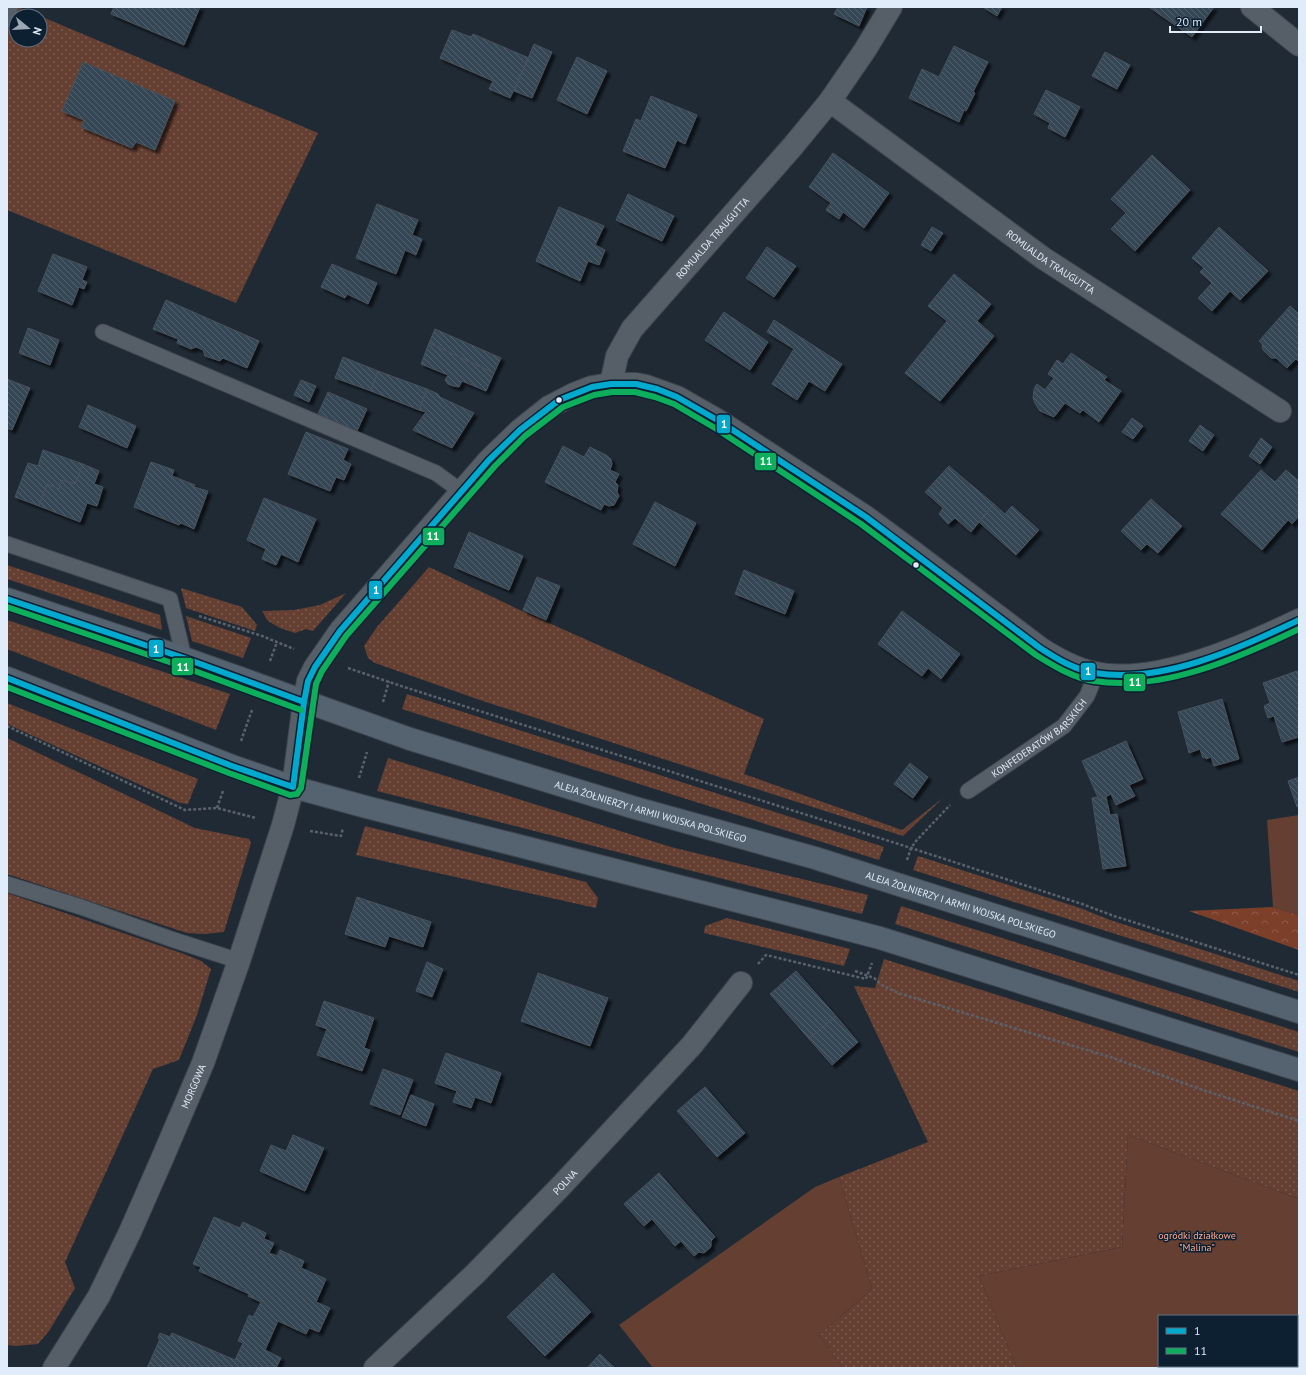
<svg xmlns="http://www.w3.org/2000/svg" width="1306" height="1375" font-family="'PT Sans',sans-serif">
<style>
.grass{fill:url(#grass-dots)}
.forest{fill:url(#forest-crowns)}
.garden{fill:#653f32;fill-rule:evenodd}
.building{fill:url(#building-back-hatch);stroke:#49525c;filter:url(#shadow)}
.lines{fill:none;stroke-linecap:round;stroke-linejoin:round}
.lane-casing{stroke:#3e464f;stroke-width:17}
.street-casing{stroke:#3e464f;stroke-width:24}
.primary-casing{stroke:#3e464f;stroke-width:24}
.path{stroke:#5a6169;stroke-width:2.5;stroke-dasharray:3 2;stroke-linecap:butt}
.lane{stroke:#565e68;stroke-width:15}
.street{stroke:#565e68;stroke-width:22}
.primary{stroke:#55626f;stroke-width:22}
.bus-1-casing{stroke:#0d2032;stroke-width:9}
.bus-2-casing{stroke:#0d2032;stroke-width:9}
.bus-1{stroke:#00a9ce;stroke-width:6}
.bus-2{stroke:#0daf5c;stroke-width:6}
.bus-dot{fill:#e0ecf9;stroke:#0d2032;stroke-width:1.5}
.labels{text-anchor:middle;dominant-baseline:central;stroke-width:3;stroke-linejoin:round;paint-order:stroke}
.street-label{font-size:10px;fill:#e0ecf9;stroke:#0d2032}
.park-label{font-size:10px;fill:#fea98c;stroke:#0d2032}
.line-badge{stroke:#0d2032;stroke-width:1.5}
.badge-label{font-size:11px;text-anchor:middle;font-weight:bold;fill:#fff}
</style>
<defs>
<pattern id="grass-dots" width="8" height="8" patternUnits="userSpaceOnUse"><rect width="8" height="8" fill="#653f32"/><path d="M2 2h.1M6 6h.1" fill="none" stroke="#7b5b50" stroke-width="1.8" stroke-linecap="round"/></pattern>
<pattern id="forest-crowns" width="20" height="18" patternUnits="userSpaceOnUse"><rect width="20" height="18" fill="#7c3f2a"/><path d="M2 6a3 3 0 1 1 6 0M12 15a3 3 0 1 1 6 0" fill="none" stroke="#8e5b4a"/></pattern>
<pattern id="building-back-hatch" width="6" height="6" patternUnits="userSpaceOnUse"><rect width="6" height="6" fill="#354654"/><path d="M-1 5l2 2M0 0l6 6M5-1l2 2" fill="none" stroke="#52616d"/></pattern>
<filter id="shadow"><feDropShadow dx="3.5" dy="3.5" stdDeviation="1" flood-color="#0009"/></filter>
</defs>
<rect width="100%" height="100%" fill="#1f2a35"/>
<path class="grass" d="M 7,7 L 18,7 L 40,16 L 16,16 L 16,40 L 40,40 L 40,16 L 318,133 L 236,303 L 7,210 Z
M 7,565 L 160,615 L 162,630 L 7,579 Z
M 429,567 L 522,611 L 764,719 L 744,774 L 902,830 L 943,798 L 903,836 L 480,700 L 375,663 L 368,658 L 364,646 L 377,627 Z
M 181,588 L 242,607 L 257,625 L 255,631 L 186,608 Z
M 346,593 L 313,631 L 306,629 L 295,633 L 280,628 L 268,621 L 262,611 L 294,610 L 320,605 Z
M 186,616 L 251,638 L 243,658 L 192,641 Z
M 7,620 L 230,694 L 216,730 L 7,649 Z
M 407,694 L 884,847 L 879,860 L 402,709 Z
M 7,703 L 198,779 L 188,804 L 180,803 L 7,724 Z
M 7,738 L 195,828 L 249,839 L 251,843 L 224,932 L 204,934 L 187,933 L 7,874 Z
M 388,758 L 671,847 L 868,895 L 862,914 L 377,791 Z
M 365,826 L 586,882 L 598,898 L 596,908 L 356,855 Z
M 918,856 L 1080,908 L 1110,920 L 1299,981 L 1299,992 L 913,870 Z
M 7,893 L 184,954 L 201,961 L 211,969 L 197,1015 L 179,1060 L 153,1069 L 65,1262 L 75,1288 L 49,1331 L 38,1344 L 15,1346 L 7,1345 Z
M 901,906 L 1299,1032 L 1299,1052 L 895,924 Z
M 727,918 L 850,949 L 844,966 L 704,933 L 705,926 Z
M 884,959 L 1299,1091 L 1299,1199 L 1128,1135 L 1122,1247 L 979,1276 L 1017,1368 L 843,1368 L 819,1335 L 872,1289 L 839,1177 L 928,1142 L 854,986 L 875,988 Z"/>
<path class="forest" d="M 1273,907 L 1299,915 L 1299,950 L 1189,911 Z"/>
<path class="garden" d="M 1299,815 L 1299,915 L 1273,907 L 1267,820 Z
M 1128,1135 L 1299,1199 L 1299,1368 L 1017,1368 L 979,1276 L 1122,1247 ZM 1159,1316 L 1297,1316 L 1297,1366 L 1159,1366 Z
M 839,1177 L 872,1289 L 819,1335 L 843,1368 L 653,1368 L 619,1325 L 815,1187 Z"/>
<path class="building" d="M 114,7 L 200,7 L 184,45 L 111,14 Z
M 838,7 L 867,7 L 859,26 L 834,14 Z
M 983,7 L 1002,7 L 997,16 Z
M 1149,7 L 1214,7 L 1192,37 Z
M 452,30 L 471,37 L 473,34 L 529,58 L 510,98 L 489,89 L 493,81 L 440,58 Z
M 534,44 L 552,52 L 532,98 L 514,91 Z
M 954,46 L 988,62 L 973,92 L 975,93 L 966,111 L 964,110 L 959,122 L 909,98 L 922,69 L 939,77 Z
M 1105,52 L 1130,65 L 1117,89 L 1092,76 Z
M 577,57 L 607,71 L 587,114 L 557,100 Z
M 83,62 L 175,101 L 155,150 L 136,142 L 132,148 L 81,127 L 84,120 L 62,111 Z
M 1046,90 L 1080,107 L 1065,137 L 1048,128 L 1050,123 L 1034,114 Z
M 651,96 L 697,115 L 685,144 L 677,140 L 665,168 L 623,151 L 636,119 L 641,121 Z
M 833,153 L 889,193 L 864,228 L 843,212 L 839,219 L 826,210 L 831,203 L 809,187 Z
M 1152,155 L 1190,190 L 1135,251 L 1111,229 L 1126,213 L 1111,199 Z
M 628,194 L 674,216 L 662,241 L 616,220 Z
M 377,204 L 418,220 L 412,235 L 422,239 L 416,255 L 405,250 L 396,274 L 356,258 Z
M 559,207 L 604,226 L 595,245 L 605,250 L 599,265 L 588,261 L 580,281 L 536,261 Z
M 932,227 L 943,233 L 931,251 L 921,245 Z
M 1219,227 L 1268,271 L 1240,300 L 1230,291 L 1212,311 L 1198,298 L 1212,283 L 1200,272 L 1204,268 L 1192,258 Z
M 767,247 L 796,266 L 774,297 L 746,278 Z
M 53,254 L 87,267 L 82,280 L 87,282 L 84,289 L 79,287 L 72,305 L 38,291 Z
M 332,264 L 377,283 L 368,304 L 347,294 L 345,298 L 321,287 Z
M 954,274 L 991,304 L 977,321 L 994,336 L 940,401 L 905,373 L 947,321 L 928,306 Z
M 166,300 L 259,341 L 247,368 L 223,358 L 220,361 L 205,356 L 203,350 L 196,347 L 191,349 L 177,343 L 178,339 L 153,329 Z
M 1290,306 L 1299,314 L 1299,362 L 1296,359 L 1287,368 L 1276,358 L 1271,358 L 1263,350 L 1262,344 L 1259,341 Z
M 724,312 L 768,342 L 750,370 L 705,340 Z
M 774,320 L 842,364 L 825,391 L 809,381 L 797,400 L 772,384 L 794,349 L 767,332 Z
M 28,328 L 59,340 L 50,365 L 19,353 Z
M 435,329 L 501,358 L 494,373 L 429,343 Z
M 429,343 L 494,373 L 486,391 L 462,381 L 459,387 L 453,386 L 448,384 L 445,380 L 448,375 L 421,364 Z
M 1071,353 L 1107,377 L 1104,380 L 1121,391 L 1099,422 L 1083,410 L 1080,413 L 1065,403 L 1054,417 L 1040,411 L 1036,405 L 1033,398 L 1034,389 L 1037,384 L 1045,390 L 1054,378 L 1048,374 L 1057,360 L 1063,364 Z
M 343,357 L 378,371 L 371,391 L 335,378 Z
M 378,371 L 427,389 L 419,410 L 371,391 Z
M 7,379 L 30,388 L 12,430 L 7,428 Z
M 301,380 L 316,386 L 309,402 L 294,395 Z
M 427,389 L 438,394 L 440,397 L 474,413 L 452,448 L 413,430 L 426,412 L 419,410 Z
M 328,392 L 367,409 L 357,431 L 318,414 Z
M 88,405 L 136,426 L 127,448 L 79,427 Z
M 1132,418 L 1143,426 L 1133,439 L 1122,432 Z
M 1200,425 L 1214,435 L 1203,451 L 1189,441 Z
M 306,432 L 348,449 L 343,460 L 351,464 L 344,480 L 336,477 L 330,491 L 288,474 Z
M 1261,438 L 1272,447 L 1260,464 L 1249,456 Z
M 563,446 L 584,457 L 590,447 L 606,455 L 611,459 L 612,464 L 610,470 L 619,474 L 615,482 L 618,485 L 617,492 L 619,496 L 614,505 L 609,506 L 604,504 L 601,510 L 545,482 Z
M 43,450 L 83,464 L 75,484 L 62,480 L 59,489 L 47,484 L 39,506 L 15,497 L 28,463 L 38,466 Z
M 151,462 L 174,470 L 172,476 L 195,485 L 194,487 L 208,491 L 194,529 L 181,523 L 179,525 L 134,507 Z
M 83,464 L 99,471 L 94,484 L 103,487 L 97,506 L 87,503 L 80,522 L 39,506 L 47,484 L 59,489 L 62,480 L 75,484 Z
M 949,466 L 994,504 L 971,532 L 955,518 L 948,524 L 939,514 L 943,508 L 925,492 Z
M 1261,470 L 1275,482 L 1286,470 L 1299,481 L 1299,516 L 1292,524 L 1288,520 L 1262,550 L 1221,514 Z
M 264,498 L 316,519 L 298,562 L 281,554 L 276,565 L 262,559 L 266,549 L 247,540 Z
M 1151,499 L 1182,526 L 1158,553 L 1147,544 L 1141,550 L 1121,531 Z
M 655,502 L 696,523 L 675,566 L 633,544 Z
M 994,504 L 1005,514 L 1012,506 L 1039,530 L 1016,555 L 979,522 Z
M 469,532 L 523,556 L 509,590 L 454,567 Z
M 744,570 L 794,591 L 785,614 L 735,594 Z
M 537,577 L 560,586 L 546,620 L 523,610 Z
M 902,611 L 960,654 L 941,679 L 928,668 L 922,676 L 878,644 Z
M 1297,671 L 1299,677 L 1299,737 L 1282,742 L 1274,716 L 1268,718 L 1264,706 L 1270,703 L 1263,683 Z
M 1222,699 L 1239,759 L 1214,766 L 1211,757 L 1206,759 L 1205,757 L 1203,758 L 1200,749 L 1189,753 L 1178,712 Z
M 1126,741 L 1143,779 L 1129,785 L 1135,796 L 1116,805 L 1111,794 L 1099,800 L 1082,761 Z
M 910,763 L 928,777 L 913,798 L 894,784 Z
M 1299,777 L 1299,806 L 1297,807 L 1288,781 Z
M 1098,797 L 1099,800 L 1106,797 L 1110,815 L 1117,814 L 1126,866 L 1103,869 L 1092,798 Z
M 357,897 L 431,922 L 423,947 L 389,936 L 385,947 L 345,934 Z
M 427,962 L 443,969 L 432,997 L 416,991 Z
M 796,971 L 836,1016 L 809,1039 L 770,994 Z
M 538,973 L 608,998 L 590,1046 L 521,1021 Z
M 324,1001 L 374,1018 L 364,1048 L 370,1050 L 362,1071 L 317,1055 L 327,1029 L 316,1025 Z
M 836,1016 L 858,1042 L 832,1065 L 809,1039 Z
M 446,1053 L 501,1073 L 491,1103 L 475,1097 L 471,1108 L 453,1102 L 457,1091 L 435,1083 Z
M 383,1069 L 413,1080 L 400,1115 L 370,1104 Z
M 705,1087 L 745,1133 L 717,1157 L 677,1111 Z
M 411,1095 L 434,1104 L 426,1126 L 402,1117 Z
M 293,1135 L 324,1148 L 305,1191 L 260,1171 L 271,1145 L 286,1151 Z
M 659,1173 L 715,1237 L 711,1241 L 711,1247 L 704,1253 L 699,1252 L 694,1256 L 681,1241 L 675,1246 L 652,1219 L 644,1226 L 624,1204 Z
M 214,1217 L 240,1228 L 243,1222 L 266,1233 L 264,1239 L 274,1243 L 269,1253 L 277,1256 L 280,1250 L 304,1261 L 301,1268 L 326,1279 L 316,1302 L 330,1308 L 319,1332 L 309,1328 L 306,1334 L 278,1321 L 265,1350 L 281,1358 L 276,1368 L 147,1368 L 160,1339 L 158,1338 L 160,1333 L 170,1337 L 172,1333 L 235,1360 L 243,1343 L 238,1341 L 249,1315 L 253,1317 L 261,1302 L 248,1296 L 249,1294 L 199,1271 L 201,1267 L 193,1264 Z
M 553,1273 L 591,1312 L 545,1356 L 507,1317 Z
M 600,1354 L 615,1368 L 587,1368 Z"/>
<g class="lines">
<g class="lane-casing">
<g id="lane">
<path d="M 7,20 L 10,10"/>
<path d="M 103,332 L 436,473 L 462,492"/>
<path d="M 7,544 L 170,599 L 184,658"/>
<path id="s1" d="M 968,791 L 1064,726 L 1087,696 L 1096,674"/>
<path d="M 7,884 L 81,907 L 171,939 L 239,961"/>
</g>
</g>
<g class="street-casing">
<g id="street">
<path d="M 1252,7 L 1299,45"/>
<path id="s2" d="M 830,101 L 1043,258 L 1280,411"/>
<path id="s3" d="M 611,384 L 617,356 L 632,329 L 793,146 L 830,101 L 865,50 L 891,7"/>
<path id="s4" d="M 54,1368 L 99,1296 L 130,1232 L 162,1159 L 203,1063 L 239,961 L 283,825 L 293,787 L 304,702 L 308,681 L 315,667 L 340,631 L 489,460 L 520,430 L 549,407 L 574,394 L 592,387 L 611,384 L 636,384 L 646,386 L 677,397 L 719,421 L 866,517 L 912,551 L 1040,648 C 1057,659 1075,669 1095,673 C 1155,686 1245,646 1299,620"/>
<path id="s5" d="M 375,1368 L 475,1274 L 561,1186 L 692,1045 L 741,983"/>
</g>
</g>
<g class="primary-casing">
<g id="primary">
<path id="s6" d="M 7,599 L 184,658 L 410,739 L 632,807 L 815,858 L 1299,1012"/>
<path d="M 7,678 L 232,766 L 293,787 L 366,807 L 792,915 L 880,938 L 1299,1070"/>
</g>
</g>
<path class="path" d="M 199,616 L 262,636 L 294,649
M 270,661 L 277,642
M 348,668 L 404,687 L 911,848 L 1082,904 L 1114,916 L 1299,975
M 383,702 L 389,681
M 7,726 L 185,810 L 217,808 L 256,818
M 241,741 L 252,710
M 359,778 L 367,752
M 217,808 L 223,791
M 310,831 L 341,836 L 343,828
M 907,860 L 911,848 L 916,841 L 950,805
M 758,964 L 766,955 L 866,979 L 872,963
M 855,971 L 874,978 L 882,985 L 898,993 L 1110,1057 L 1206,1091 L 1299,1121"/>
<use href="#lane" class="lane"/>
<use href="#street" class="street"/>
<use href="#primary" class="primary"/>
<g class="bus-1-casing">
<path id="bus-1" d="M 7,599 L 184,658 L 304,702
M 7,678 L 232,766 L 293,787
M 293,787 L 304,702 L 308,681 L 315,667 L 340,631 L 489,460 L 520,430 L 559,400 L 592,387 L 611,384 L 636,384 L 657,389 L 677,397 L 719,421 L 866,517 L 1040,648 C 1057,659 1075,670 1095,673 C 1164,684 1239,648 1299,620"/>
</g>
<g class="bus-2-casing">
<path id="bus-2" d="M 7,607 L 181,666 L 301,710
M 7,687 L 229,773 L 290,795 L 297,794 L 301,788 L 316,684 L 322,671 L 346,636 L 495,466 L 525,436 L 563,407 L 594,395 L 612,392 L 635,392 L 655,397 L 674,404 L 715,428 L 861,524 L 1036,655 C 1054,666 1073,678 1094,681 C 1163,692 1238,658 1299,629"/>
</g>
<use href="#bus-1" class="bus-1"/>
<use href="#bus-2" class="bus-2"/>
</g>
<g class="bus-dot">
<circle cx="559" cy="400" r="3.5"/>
<circle cx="916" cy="565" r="3.5"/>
</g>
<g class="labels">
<g class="street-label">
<text stroke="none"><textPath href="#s3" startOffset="181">ROMUALDA TRAUGUTTA</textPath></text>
<text stroke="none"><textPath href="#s2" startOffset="273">ROMUALDA TRAUGUTTA</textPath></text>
<text stroke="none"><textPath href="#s1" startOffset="89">KONFEDERATÓW BARSKICH</textPath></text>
<text stroke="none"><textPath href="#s6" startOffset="678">ALEJA ŻOŁNIERZY I ARMII WOJSKA POLSKIEGO</textPath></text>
<text stroke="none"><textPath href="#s6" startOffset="1002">ALEJA ŻOŁNIERZY I ARMII WOJSKA POLSKIEGO</textPath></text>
<text stroke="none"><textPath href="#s4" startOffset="315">MORGOWA</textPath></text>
<text stroke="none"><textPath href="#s5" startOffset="266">POLNA</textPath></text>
</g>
<g class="park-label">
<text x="1197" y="1235">ogródki działkowe<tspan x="1197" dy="12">"Malina"</tspan></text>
</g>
</g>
<g class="line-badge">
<rect x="716" y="414" width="15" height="20" rx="4" fill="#00a9ce"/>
<rect x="754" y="452" width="23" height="19" rx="4" fill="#0daf5c"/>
<rect x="422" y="527" width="23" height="19" rx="4" fill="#0daf5c"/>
<rect x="368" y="580" width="15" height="20" rx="4" fill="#00a9ce"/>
<rect x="148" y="639" width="16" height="19" rx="4" fill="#00a9ce"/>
<rect x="171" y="657" width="23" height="19" rx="4" fill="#0daf5c"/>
<rect x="1080" y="662" width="16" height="19" rx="4" fill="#00a9ce"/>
<rect x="1123" y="673" width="23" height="19" rx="4" fill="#0daf5c"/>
</g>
<g class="badge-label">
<text x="724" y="428">1</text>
<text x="766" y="465">11</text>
<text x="433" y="540">11</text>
<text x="376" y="594">1</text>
<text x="156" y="653">1</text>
<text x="183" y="671">11</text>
<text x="1088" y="675">1</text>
<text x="1135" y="686">11</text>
</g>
<rect width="1306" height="1375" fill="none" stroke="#e0ecf9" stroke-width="16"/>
<rect x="1158" y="1315" width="140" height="52" fill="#0d2032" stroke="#617282"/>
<rect x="1166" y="1328" width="20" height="6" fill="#00a9ce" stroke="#617282"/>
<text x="1194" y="1335" font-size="12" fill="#e0ecf9">1</text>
<rect x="1166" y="1348" width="20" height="6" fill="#0daf5c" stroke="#617282"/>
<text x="1194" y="1355" font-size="12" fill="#e0ecf9">11</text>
<g transform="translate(28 28) rotate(108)"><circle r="19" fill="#0d2032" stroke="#617282"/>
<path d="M0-3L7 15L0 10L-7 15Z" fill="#9ca8b4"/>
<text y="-6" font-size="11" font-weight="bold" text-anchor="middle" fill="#e0ecf9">N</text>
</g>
<path d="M1170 26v6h91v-6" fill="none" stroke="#e0ecf9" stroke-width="2"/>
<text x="1176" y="26" font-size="12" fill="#e0ecf9" stroke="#0d2032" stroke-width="3" paint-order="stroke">20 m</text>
</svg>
